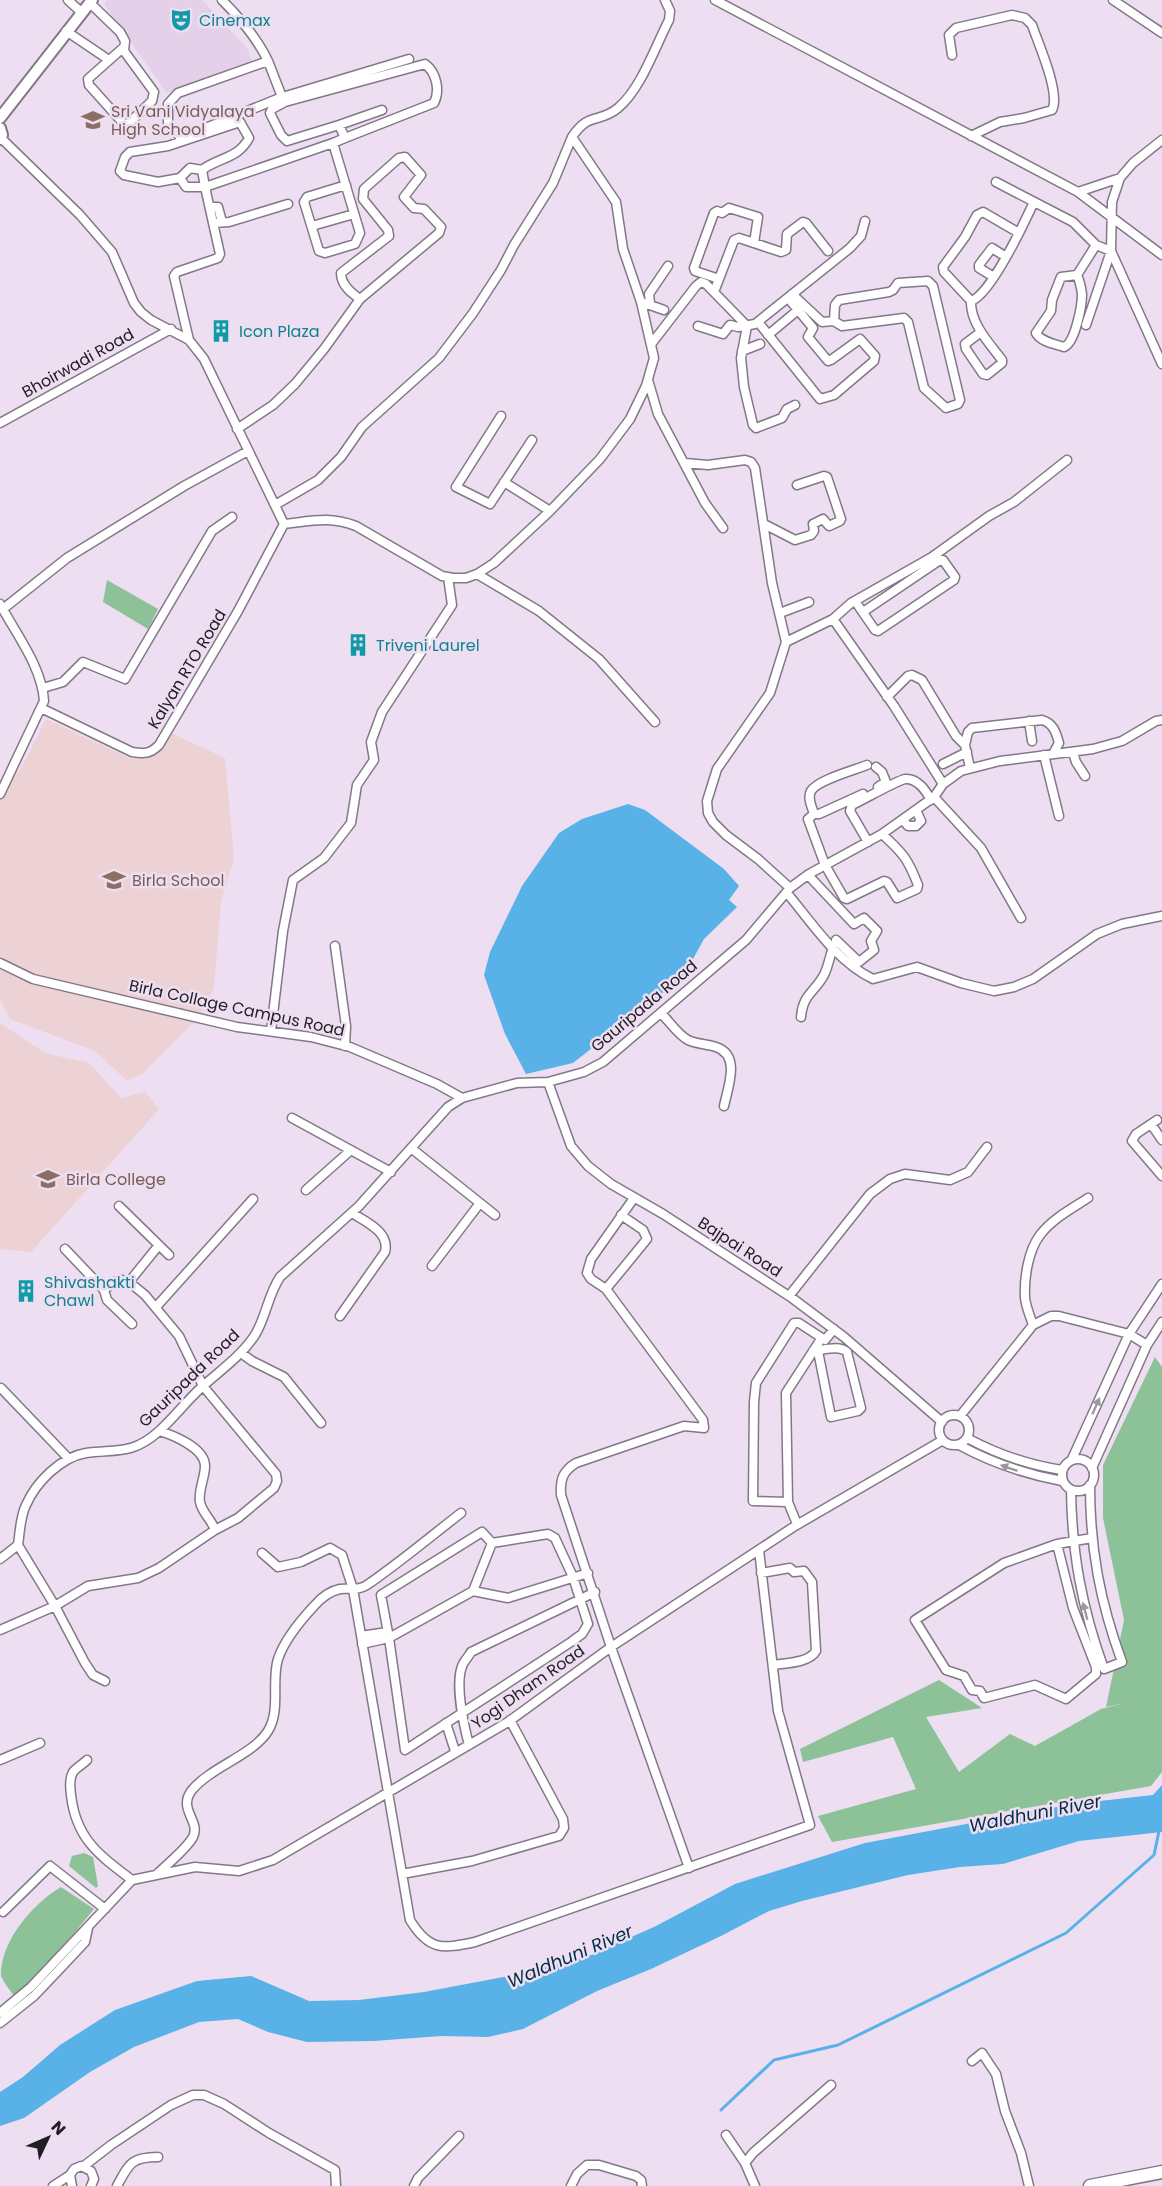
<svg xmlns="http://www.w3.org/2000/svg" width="1162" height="2186" font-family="Poppins,sans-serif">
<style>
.built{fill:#e4d0e8}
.education{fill:#edd2d5}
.green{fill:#8dc197}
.water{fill:#58b2e8}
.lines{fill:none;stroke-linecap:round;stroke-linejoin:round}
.stream{stroke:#58b2e8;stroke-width:3}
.minor-casing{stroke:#847787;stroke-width:11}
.tertiary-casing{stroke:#847787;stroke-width:14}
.primary-casing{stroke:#847787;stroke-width:15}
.minor{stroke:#fff;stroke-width:8}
.tertiary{stroke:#fff;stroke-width:10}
.primary{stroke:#fff;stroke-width:12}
.oneway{fill:#9c999c}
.labels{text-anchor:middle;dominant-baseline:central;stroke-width:5;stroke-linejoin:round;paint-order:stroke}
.culture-label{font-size:16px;fill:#0d838f;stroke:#eddef1;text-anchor:start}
.education-label{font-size:16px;fill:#785e54;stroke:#eddef1;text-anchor:start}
.street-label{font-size:16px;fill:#221c23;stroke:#eddef1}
.water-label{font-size:18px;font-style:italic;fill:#042d43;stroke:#eddef1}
</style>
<rect width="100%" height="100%" fill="#eddef1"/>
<path class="built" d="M 107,0 L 202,0 L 247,48 L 253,64 L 167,93 L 104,4 Z"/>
<path class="education" d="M 46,719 L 131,759 L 156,755 L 171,733 L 225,758 L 234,859 L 221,901 L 214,987 L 202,1014 L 141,1075 L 126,1080 L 95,1051 L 10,1019 L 0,1000 L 0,792 L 21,769 Z
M 0,1023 L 45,1053 L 89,1063 L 121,1098 L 145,1092 L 159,1109 L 31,1252 L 0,1249 Z"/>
<path class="green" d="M 107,580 L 158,609 L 148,629 L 103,602 Z
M 1155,1357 L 1162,1367 L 1162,1772 L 1151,1786 L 832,1842 L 818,1816 L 916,1789 L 893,1737 L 803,1762 L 800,1749 L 939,1680 L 982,1708 L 926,1717 L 959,1772 L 1010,1734 L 1035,1746 L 1101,1709 L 1125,1703 L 1106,1707 L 1124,1620 L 1103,1518 L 1103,1465 Z
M 84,1853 L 93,1857 L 98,1886 L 96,1888 L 69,1866 L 72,1856 Z
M 61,1887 L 94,1909 L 50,1963 L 14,1996 C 10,1990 4,1983 1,1976 C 0,1940 35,1902 61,1887 Z"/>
<path class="water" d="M 628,804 L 645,810 L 724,869 L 739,886 L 729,900 L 737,907 L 704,939 L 683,977 L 573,1063 L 526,1074 L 505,1034 L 484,975 L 490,952 L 522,886 L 559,833 L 582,819 Z
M 1162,1785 L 1162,1832 L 1079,1841 L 1003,1864 L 960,1867 L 908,1875 L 802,1901 L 769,1911 L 721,1936 L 651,1969 L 597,1991 L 523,2029 L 488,2037 L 441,2036 L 374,2041 L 307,2042 L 268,2032 L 238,2019 L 199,2022 L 134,2047 L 90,2072 L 24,2118 L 0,2126 L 0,2092 L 23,2077 L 60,2045 L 115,2010 L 197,1981 L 251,1976 L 309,2001 L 359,2000 L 424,1992 L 524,1973 L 591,1955 L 656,1926 L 735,1884 L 865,1843 L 1073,1804 L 1153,1795 Z"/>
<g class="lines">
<path class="stream" d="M 721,2110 L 774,2060 L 838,2045 L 1066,1933 L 1154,1855 L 1159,1831"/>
<g class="minor-casing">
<path id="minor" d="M 68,0 L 81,12
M 222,0 C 240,18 257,38 268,61 L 282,97 L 181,138 L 168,123 L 168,104 L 178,93 L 268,61
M 715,0 L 1078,192 L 1162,255
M 1113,0 L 1162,33
M 90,3 L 120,32 L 125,41 L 124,51 L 154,92 L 152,101 L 128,124 L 124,124 L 89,85 L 88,79 L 124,47
M 66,31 L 109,60
M 952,55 L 949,35 L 956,28 L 1012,15 L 1025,18 L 1032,25 C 1038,43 1061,94 1052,110 L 1024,118 L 1000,122 L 971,136
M 286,96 L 409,59
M 240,122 L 249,138 C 238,159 219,157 202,170 L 205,187 L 186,187 L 180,178 L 158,182 L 124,175 L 120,171 L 125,157 L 130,152 L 168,146 Z
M 339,125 L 382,110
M 1,138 L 80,215 L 112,252 L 134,303 L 141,312 L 151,320 L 189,340 L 204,359 L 284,524
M 1162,140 L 1133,163 L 1120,178 L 1112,202 L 1111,251 L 1162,364
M 333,143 C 342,173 351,203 360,233 L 355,244 L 325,253 L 319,251 L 304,202 L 307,197 L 346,185
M 180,178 L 190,168 L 202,170
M 996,182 L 1073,222 L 1096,245 L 1111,251 L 1086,325
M 1078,192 L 1120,178
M 210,207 L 218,207 L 222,222
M 213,223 L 229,222 L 288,204
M 312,226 L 354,214
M 1019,233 L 983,212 L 977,215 L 965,237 L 943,267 L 944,272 L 971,301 C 987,296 1013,245 1021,229 L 1034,202
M 1077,275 C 1080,281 1081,287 1082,294 C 1082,306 1075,343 1064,347 C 1055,344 1041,342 1036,333 L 1051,311 L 1052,300 L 1061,277 L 1077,275 L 1096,245
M 994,277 L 979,268 L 979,265 L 992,248 L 1006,257
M 719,279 L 695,271 L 694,268 L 714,213 L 717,211 L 722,213 L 729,208 L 758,217 L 754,243
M 714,292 L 734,240 L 739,238 L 781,252 L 786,250 L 787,234 L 803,222 L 806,223 L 828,251
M 792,294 L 822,322 L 834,321 L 842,326 L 904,318 L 908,322 L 924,388 L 946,408 L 958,404 L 960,400 L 933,286 L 928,281 L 898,283 L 893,290 L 889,292 L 839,300 L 835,305 L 834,321
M 971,301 C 970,323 989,343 1002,360 L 1002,363 L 987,375 L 983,374 L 966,349 L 965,344 L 981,332
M 644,303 L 664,310
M 650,303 L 649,294 L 668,266
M 758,322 L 820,399 L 834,395 L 874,361 L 875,356 L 860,339 L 831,360 L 828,361 L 808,337 L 813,328 L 788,298
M 698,326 L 723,334 L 730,325 L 738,327 L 755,324 L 850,248 L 861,236 L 865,221
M 768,335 L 798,310
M 189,340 L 174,276 L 177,272 L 218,258 L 220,254 L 205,187 L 333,143 L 345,138 L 434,103 C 440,91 437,73 425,64 L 285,102 L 272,109 L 270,113 L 281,135 L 287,141 L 339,125 L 345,138
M 652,343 L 696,286 L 701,282 L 706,284 L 747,326 L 741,358 L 744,387 L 753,425 L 756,428 L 782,418 L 787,409 L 795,405
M 742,351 L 760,344
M 648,380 L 658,414 L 705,503 L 723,528
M 501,416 L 456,487 L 490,504 L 532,440
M 0,423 L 171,329
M 237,429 L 273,405 L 295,384 L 324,349 L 360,299 L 439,233 L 441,227 L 424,209 L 414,208 L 404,197 L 421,175 L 405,157 L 399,158 L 364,189 L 363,199 L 388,230 L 389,236 L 341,273 C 341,285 351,293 360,299
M 685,463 L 708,465 L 745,460 L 751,462 L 755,468 L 772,583 L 786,642 L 770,693 L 717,769 L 707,801 L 708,813 L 713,822 L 726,835 L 758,859 L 790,888
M 504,482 L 550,511
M 275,505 L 318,480 L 341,457 L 362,427 L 439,358 L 473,313 L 501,270 L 514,245 L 553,183 L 572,137
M 284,524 C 312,521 329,516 356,526 L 442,576 L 453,578 L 466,578 L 477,574 L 494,563 L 550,511 L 600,459 L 630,419 L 646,386 L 654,358 L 641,302 L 623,249 L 616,202 L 572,137 C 589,111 599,124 618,108 C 641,89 655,47 669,20 L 670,11 L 665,0
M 764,524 L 795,540 L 811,535 L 814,531 L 813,524 L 823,519 L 829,526 L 840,521 L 841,519 L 827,477 L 824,476 L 797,485
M 477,574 L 539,611 L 599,659 L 655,722
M 855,601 L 875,630 L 878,631 L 954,580 L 955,577 L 943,560 L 940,560 L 863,612
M 0,604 C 16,634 42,667 44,701 L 0,794
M 3,609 L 67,558 L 184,486 L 248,451
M 780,613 L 809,602
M 833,619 L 851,603 L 932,557 L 989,516 L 1014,502 L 1067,460
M 786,642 L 833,619 L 894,706 L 943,784
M 43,688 L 63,682 L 83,662 L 125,679 L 212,531 L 232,517
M 887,697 L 908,676 L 912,675 L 922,680 L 956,736 L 965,745 L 970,768
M 41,708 L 132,752 C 144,754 150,754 159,745 L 238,611 L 284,524
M 1029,721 L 1032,741
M 965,745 L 968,732 L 972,728 L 1042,720 C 1053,723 1056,732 1059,743 L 1053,754
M 1073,753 L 1076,762 L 1085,776
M 1044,755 L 1059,816
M 943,764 L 967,752
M 867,765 C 855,770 817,780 811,791 C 807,798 812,807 814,814 L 808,819 L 825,865 L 844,898 L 847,899 L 884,881 L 887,882 L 897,898 L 917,889 L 918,885 C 908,859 903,853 882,834
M 876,767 L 882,772 L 886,782 L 878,787
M 934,797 L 981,848 L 1021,918
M 814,814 L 819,814 L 863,794
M 903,820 L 908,826 L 916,826 L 921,821 L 916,810
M 868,842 L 850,811 L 852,805 C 863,800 896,781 905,779 C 918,778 926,791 931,800
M 808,875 L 854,924 L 864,918 L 877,931 L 871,941 L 874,950 L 859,962 L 836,940
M 787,893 C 812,923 837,962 873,979 L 917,967 L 961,983 L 994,991 L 1014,987 L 1033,979 L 1097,934 L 1122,924 L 1162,916
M 335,946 L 346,1026 L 345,1046
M 0,963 L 33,979 L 237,1027 L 311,1037 L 350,1047 L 437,1084 L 462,1098
M 661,1013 C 669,1021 678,1035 688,1040 C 696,1044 707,1044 716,1047 C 741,1055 728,1087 724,1106
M 801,1017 C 803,994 814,993 824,975 C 828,967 830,956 833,947
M 271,1031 L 283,931 L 293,880 L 324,858 L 351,823 L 357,785 L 374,760 L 371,742 L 382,712 L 452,605 L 448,577
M 548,1082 L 571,1146 L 588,1166 L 611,1184 L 663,1214 L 792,1298 L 844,1337 L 942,1422
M 292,1118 L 391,1172
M 1157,1120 L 1136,1134 L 1132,1141 L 1162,1176
M 1151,1124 L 1162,1140
M 411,1148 L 495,1215
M 306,1190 L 351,1150
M 634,1198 L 591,1259 L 587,1273 L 591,1279 L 606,1289 L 703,1420 L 704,1428 L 684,1426 L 576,1463 C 563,1471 560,1479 561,1495 L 611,1647 L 689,1868
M 119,1206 L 169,1255
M 65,1249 L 104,1290 L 107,1300 L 132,1324
M 432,1266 L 480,1203
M 129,1282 L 159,1245
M 606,1289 L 647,1239 L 643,1230 L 621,1215
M 104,1290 L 114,1282 L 122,1280 L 129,1282 L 145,1295 L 179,1336 L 203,1386 L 276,1474 L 277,1481 L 274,1488 L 238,1518 L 215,1530
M 789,1296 L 870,1194 L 890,1179 L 905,1174 L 950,1180 L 968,1172 L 987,1147
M 156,1307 L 253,1199
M 340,1316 L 385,1252 C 390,1232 366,1222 352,1213
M 1033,1325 L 1051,1316 L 1059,1316 L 1129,1334 L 1147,1345
M 813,1351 C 824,1350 839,1345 847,1352 L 861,1408 L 858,1411 L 831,1417 L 818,1351
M 241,1353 L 252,1361 L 284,1377 L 321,1423
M 1,1388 L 68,1458
M939 1430a15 15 0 1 1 30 0a15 15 0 1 1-30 0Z
M 960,1416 L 1033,1325 C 1030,1316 1026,1307 1025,1298 C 1024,1278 1028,1251 1040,1235 C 1052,1219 1071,1209 1088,1198
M 967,1438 C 997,1454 1028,1465 1062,1470
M 959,1445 C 992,1463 1025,1474 1062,1481
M1062 1475a16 16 0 1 1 32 0a16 16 0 1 1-32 0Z
M 1072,1459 L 1129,1334 L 1162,1284
M 1092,1468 L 1147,1345 L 1162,1322
M 1071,1490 C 1072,1555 1082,1608 1104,1669 L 1122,1662 C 1100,1602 1090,1549 1090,1485
M 788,1502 L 786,1393 L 821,1339
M 797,1524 L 788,1502 L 753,1501 L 754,1402 L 756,1383 L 794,1323 L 799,1323 L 825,1340 L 834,1329
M 492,1543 L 548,1534 L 555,1538 L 573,1577 L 588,1624 L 582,1634 L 571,1642 L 405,1750 L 389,1638 L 473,1591 L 508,1598 L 588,1573
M 1057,1544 L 1004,1563 L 915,1620 L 946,1670 L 964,1676 L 972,1690 L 980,1691 L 984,1698 L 1035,1685 L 1066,1699 L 1096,1674 L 1096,1667 L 1073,1608 L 1057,1544 L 1092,1538
M 18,1545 L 55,1606 L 85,1663 L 93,1675 L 105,1681
M 262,1553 L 278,1567 L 301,1562 L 330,1548 L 342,1555 L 353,1589 L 410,1920 C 429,1951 442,1949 475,1942 L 810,1825 L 778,1711 L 759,1550
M 0,1559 L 18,1545 C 20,1532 20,1517 26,1505 C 36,1482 61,1457 86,1453 C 116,1449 132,1455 158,1432 C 174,1418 187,1400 203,1386 C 221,1370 242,1355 255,1335 C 266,1317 268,1295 280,1277 L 359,1206 L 448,1107 L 462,1098 L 517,1083 L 548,1082 L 584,1072 L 603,1062 L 746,940 L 790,888 L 809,874 L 882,834 L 934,797 L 943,784 L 961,771 L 1000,761 L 1093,749 L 1122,741 L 1156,721 L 1162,720
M 761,1573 L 790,1568 L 794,1572 L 804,1571 L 812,1582 L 816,1651 C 809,1663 786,1663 773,1665
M 0,1630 L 55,1606 L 88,1586 L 138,1578 L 159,1568 L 215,1530 C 212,1520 202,1513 200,1502 C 198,1490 205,1478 205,1466 C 205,1448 173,1435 159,1431
M 361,1636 L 387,1632
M 362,1644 L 389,1638 L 381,1595 L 482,1532 L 492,1543 L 473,1591
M 446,1723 L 455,1751
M 469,1745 C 464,1726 454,1682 463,1664 C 465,1660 469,1656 471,1652 L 595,1592
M 0,1760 L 40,1743
M 87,1760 C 83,1764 76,1768 73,1772 C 69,1779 70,1788 71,1795 C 76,1839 99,1855 132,1880
M 158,1873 C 168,1864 187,1848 193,1837 C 201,1821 177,1809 192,1790 C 211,1767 253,1755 268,1731 C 281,1710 271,1681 278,1659 C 284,1641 301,1620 314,1606 C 320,1599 330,1591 340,1589 C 349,1588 358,1591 367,1585 C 399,1563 430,1537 461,1513
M 402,1874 L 472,1861 L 559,1836 L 564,1828 L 563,1819 L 510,1720
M 3,1912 L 50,1866 L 105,1909
M 0,2013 L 31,1987 L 132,1880 L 195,1867 L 239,1871 L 273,1860 L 508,1722 L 611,1647 L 795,1526 L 943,1440
M 0,2023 L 34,1996 L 55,1974 L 85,1942 L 88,1928
M 972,2061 L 982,2053 L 996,2074 L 1005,2111 L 1021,2153 L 1029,2186
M 726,2135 L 745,2163 L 755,2186
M 745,2163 L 753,2153 L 831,2085
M 84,2166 L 111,2145 L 171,2105 L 193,2095 L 204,2095 L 224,2104 L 269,2133 L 335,2170 L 336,2186
M 53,2186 L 70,2175
M 72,2186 L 70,2175 L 74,2169 L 81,2166 L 91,2171 L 94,2179 L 91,2186
M 117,2186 C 129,2164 131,2157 158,2157
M 414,2186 L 418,2178 L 459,2136
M 571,2186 L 577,2174 L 587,2165 L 599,2165 L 636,2176 L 641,2180 L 642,2186"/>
</g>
<g class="tertiary-casing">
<path id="tertiary" d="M 0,118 L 92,0
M 0,128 L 2,135 L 0,139"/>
</g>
<g class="primary-casing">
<path id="primary" d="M 1090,2186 L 1162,2172"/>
</g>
<use href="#minor" class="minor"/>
<use href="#tertiary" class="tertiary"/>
<use href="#primary" class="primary"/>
</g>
<defs><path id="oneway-solid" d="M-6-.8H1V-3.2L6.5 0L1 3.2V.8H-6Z" transform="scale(1.5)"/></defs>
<g class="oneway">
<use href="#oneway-solid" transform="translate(1096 1406) rotate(-66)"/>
<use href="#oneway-solid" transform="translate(1009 1468) rotate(-161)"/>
<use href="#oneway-solid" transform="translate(1085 1611) rotate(-105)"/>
</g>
<defs>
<g id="theatre-bare" transform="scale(1.8)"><path d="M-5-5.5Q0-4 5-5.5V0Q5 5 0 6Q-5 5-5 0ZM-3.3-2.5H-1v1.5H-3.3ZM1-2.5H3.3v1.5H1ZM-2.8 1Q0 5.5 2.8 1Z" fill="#0f9aa8" stroke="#eddef1" stroke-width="2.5" paint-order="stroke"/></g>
<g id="school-bare" transform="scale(1.8)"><path d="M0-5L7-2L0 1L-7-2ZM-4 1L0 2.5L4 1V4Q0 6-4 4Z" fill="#8d6e63" stroke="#eddef1" stroke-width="2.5" paint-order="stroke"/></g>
<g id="building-bare" transform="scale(1.8)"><path d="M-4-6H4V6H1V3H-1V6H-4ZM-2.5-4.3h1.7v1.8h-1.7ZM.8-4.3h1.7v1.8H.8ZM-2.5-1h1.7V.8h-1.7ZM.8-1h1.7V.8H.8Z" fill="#0f9aa8" stroke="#eddef1" stroke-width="2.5" paint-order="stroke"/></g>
<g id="university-bare" transform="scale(1.8)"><path d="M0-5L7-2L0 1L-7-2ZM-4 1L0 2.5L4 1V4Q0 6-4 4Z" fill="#8d6e63" stroke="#eddef1" stroke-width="2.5" paint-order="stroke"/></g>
</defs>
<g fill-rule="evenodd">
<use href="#theatre-bare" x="181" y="20"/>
<use href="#school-bare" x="93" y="120"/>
<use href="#building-bare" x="221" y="331"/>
<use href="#building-bare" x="358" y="645"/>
<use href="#school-bare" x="114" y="880"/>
<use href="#university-bare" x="48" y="1179"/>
<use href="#building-bare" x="26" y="1291"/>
</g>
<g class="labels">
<g class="culture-label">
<text x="199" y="20">Cinemax</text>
<text x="239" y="331">Icon Plaza</text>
<text x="376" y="645">Triveni Laurel</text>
<text x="44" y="1282">Shivashakti<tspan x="44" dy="18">Chawl</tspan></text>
</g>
<g class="education-label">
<text x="111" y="111">Sri Vani Vidyalaya<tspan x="111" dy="18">High School</tspan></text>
<text x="132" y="880">Birla School</text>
<text x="66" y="1179">Birla College</text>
</g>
<g class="street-label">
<text transform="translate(78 363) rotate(-29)">Bhoirwadi Road</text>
<text transform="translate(187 669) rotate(-59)">Kalyan RTO Road</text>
<text transform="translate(644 1006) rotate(-40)">Gauripada Road</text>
<text transform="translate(237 1008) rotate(12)">Birla Collage Campus Road</text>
<text transform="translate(740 1247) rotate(33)">Bajpai Road</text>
<text transform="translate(189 1378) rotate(-44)">Gauripada Road</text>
<text transform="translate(528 1687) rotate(-35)">Yogi Dham Road</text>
</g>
<g class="water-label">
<text transform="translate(1035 1813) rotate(-11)">Waldhuni River</text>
<text transform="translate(570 1956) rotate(-23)">Waldhuni River</text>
</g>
</g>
<g transform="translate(48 2138) rotate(46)" stroke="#eddef1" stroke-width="4.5" paint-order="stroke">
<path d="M0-4.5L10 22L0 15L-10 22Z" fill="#221c23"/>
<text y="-9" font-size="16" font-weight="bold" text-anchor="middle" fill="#221c23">N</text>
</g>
</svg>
